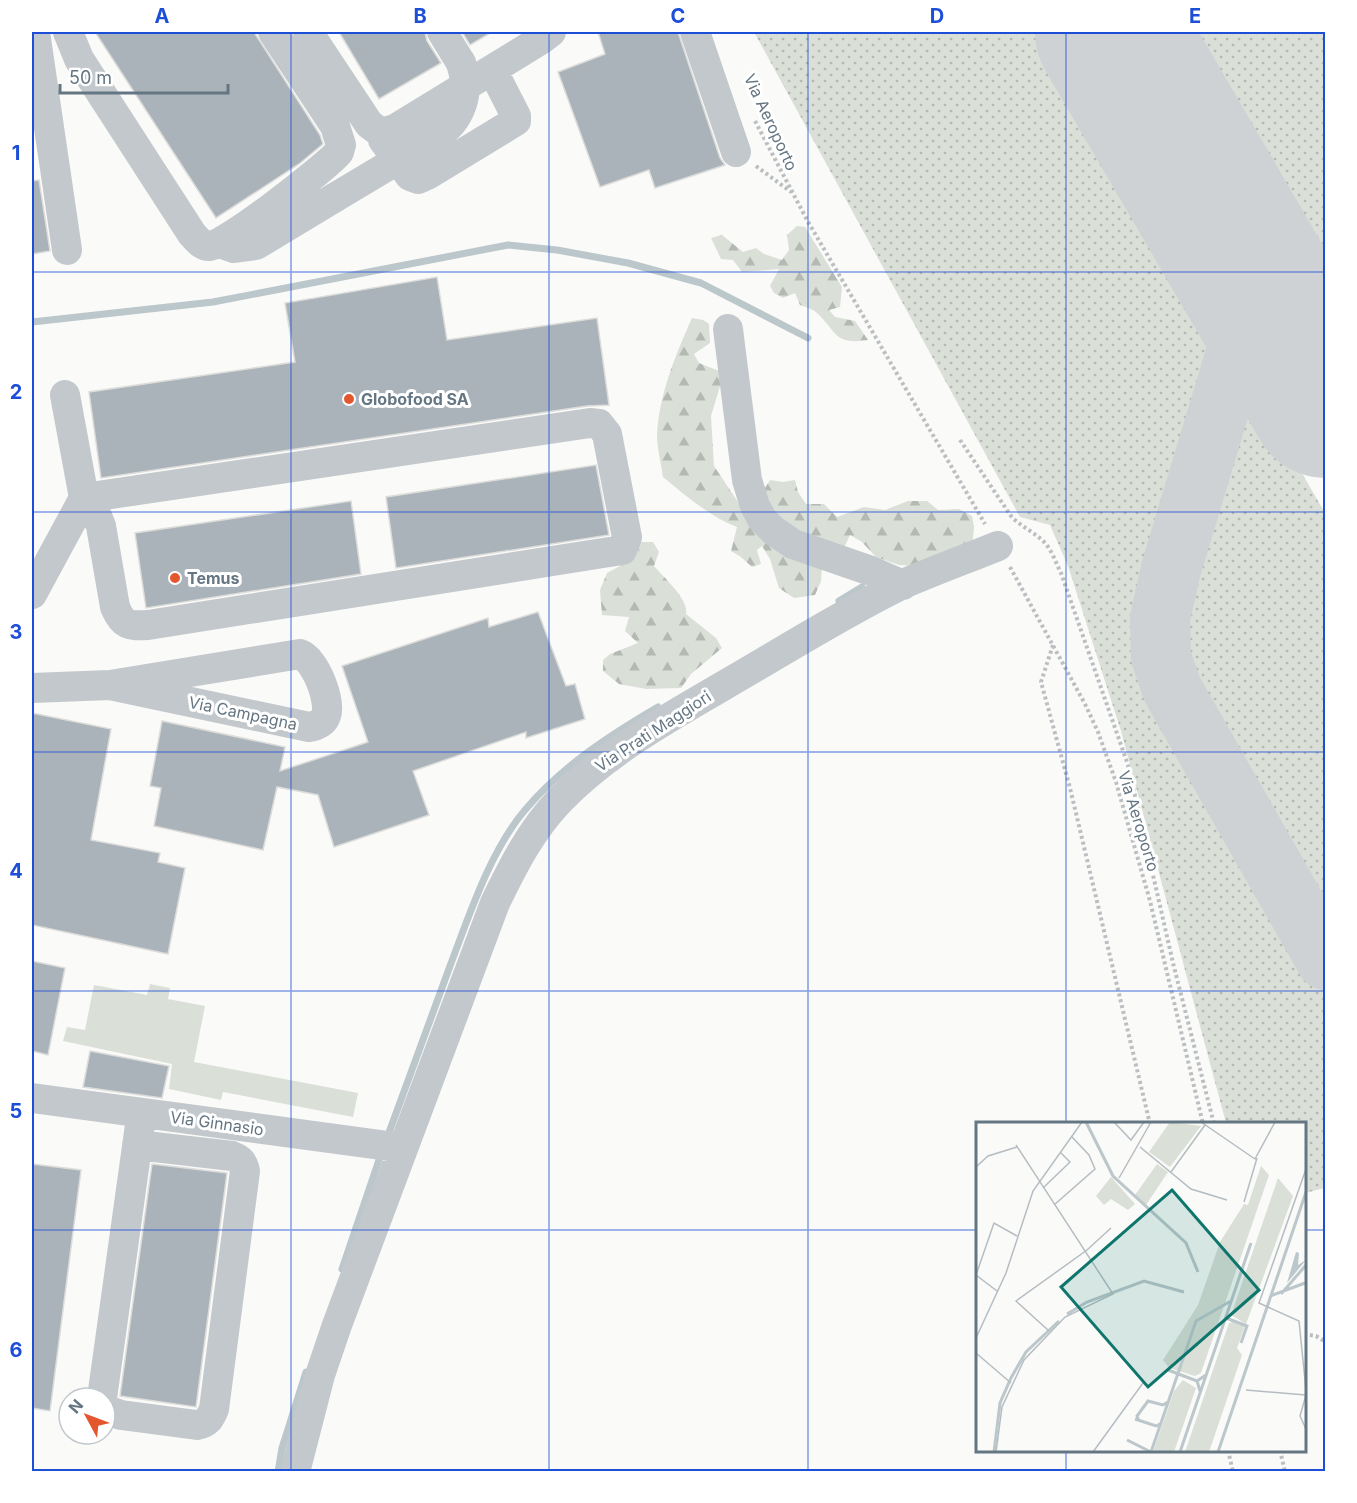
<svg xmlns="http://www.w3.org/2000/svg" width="1357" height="1503" font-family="Inter,sans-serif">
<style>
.grass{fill:url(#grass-dots)}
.forest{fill:url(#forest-firs)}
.garden{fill:#dadfd7}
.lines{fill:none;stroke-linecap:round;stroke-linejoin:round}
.stream{stroke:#bbc7cb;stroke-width:7}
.taxiway{stroke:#ced2d4;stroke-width:60}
.runway{stroke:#ced2d4;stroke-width:152}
.building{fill:#aab3b9;stroke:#dcdcda;stroke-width:1.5}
.path{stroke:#bbbfc2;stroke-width:4;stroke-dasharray:3 3;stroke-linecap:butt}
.minor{stroke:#c3c8cc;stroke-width:30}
.minor-bridge{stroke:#c3c8cc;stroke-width:30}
.grid{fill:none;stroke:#1d4ed8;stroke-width:1.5;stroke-opacity:0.55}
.poi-dot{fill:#e4572e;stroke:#fff;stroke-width:2}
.labels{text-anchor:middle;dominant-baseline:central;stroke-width:6;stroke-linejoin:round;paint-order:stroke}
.street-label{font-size:16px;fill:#657683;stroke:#fff}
.poi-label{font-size:16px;font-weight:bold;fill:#657683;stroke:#fff;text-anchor:start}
.inset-river{fill:none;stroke:#bbc7cb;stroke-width:3}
.inset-road{fill:none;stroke:#b5bdc2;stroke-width:1.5}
.view{fill:#0f766e;fill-opacity:0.15;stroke:#0f766e;stroke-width:3}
.inset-edge{fill:none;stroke:#657683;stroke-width:3}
.neatline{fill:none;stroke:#1d4ed8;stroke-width:2}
.grid-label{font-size:20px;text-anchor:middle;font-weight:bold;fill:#1d4ed8}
</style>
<defs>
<pattern id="grass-dots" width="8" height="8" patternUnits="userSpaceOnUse" patternTransform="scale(1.5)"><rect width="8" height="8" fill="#dadfd7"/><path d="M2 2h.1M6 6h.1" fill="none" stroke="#b4b9b4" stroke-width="1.8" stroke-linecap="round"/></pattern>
<pattern id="forest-firs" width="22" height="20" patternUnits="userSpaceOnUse" patternTransform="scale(1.5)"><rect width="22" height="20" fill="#dadfd7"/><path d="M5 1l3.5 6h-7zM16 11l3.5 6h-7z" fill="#b4b9b4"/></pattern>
</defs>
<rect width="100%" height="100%" fill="#fafaf8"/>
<path class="grass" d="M 754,32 L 1046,32 L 1325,513 L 1325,1188 L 1305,1193 L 1304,1124 L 1226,1123 L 1121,731 L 1068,566 L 1050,525 L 1020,517 Z
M 1165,32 L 1325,32 L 1325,307 Z"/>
<path class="forest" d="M 797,226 L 805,227 L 842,287 L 840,307 L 829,310 L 835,317 L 855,321 L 868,340 C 834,345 838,333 817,313 C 813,309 805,307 800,305 L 795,293 L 783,298 L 774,293 L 770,286 L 779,269 L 742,272 L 733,260 L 721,259 L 711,238 L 722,235 L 743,252 L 756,248 L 764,254 L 782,260 L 789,250 L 787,235 Z
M 692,318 L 703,320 L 709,324 L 710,343 L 694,354 L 699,363 L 724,373 L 711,416 L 714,466 L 746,514 L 822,567 L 821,581 L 815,595 L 794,598 L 779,588 L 770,559 L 762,546 L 757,550 L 761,564 L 752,567 L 741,557 L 731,551 L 737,527 C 710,517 685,495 663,477 C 661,463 657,448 657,435 C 659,394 676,354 692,318 Z
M 770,480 L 783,482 L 795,480 L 798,492 L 806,504 L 824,504 L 837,517 L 864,507 L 885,510 L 908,501 L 927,501 L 938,510 L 959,509 L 972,516 L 974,527 L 972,548 L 930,567 L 899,565 L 876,557 L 862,542 L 850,535 L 842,552 L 799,543 L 760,496 Z
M 640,542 L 653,542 L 659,552 L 654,566 C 664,578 689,599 686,614 L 716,638 L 722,648 L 691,674 L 681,688 L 646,689 L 619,684 L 603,671 L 603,660 L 610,654 L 638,643 L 625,631 L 629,617 L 602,615 L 600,590 L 607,573 L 629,561 Z"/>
<path class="garden" d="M 150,984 L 170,988 L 168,999 L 205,1006 L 194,1062 L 358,1093 L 353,1117 L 223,1092 L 221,1100 L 169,1089 L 172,1064 L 63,1041 L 67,1027 L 85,1030 L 94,985 L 147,995 Z"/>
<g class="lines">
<path class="stream" d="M 32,322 L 213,302 L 508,245 L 557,250 L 628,263 L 701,283 L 808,338
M 839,601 L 862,587
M 387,1138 C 408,1081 429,1024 450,966 C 469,916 490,851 525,810 C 561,767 610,735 658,707
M 342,1269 L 382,1151
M 278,1472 L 282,1448 L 306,1372"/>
<path class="taxiway" d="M 1257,284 L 1171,569 L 1160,618 L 1161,657 L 1172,689 L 1326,960"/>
<path class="runway" d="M 1111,32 L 1326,402"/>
</g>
<path class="building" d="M 95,32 L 254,32 L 320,135 L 323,144 L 299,164 L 216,218 Z
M 339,32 L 425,32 L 427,41 L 441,63 L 379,99 Z
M 462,32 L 492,32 L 470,45 Z
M 598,32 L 678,32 L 720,158 L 725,165 L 655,188 L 649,170 L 600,187 L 558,72 L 605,54 Z
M 39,180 L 50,251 L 32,254 L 32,181 Z
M 437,277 L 447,340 L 597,318 L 609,405 L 587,406 L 101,478 L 89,392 L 295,362 L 285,303 Z
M 596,465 L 609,535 L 396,568 L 386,497 Z
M 351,501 L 361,574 L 146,608 L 135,533 Z
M 538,612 L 566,686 L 575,684 L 585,719 L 526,738 L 526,732 L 413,771 L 429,815 L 334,847 L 318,795 L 277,787 L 263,850 L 154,826 L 161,788 L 150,786 L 162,721 L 285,747 L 280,771 L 368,742 L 342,666 L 488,618 L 489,627 Z
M 32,713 L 111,729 L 91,840 L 160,853 L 158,862 L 185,868 L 168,954 L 32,925 Z
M 32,961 L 65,968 L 48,1055 L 32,1051 Z
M 90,1051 L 169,1066 L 162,1098 L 83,1087 Z
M 32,1164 L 81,1170 L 50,1411 L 32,1408 Z
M 152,1164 L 227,1173 L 196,1407 L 120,1396 Z"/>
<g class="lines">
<path class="path" d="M 755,121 L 807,220 L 985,524
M 756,166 L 791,192
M 960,440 L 1011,516 C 1021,527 1035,532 1045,543 C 1052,551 1056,563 1061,573 L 1128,765 L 1173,963 L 1214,1124
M 1010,567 L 1085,704 L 1098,732 L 1116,782 L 1150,901 L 1203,1124
M 1053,645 L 1041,682 L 1070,788 L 1150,1124
M 1304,1334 L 1316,1336 L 1326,1342
M 1228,1450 L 1233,1472
M 1280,1450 L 1285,1472"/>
<path class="minor" d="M 35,32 L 67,250
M 68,32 L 79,59 L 192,234 C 197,239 202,247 210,246 C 225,246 326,167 339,152 L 341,145 L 335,126 L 273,32
M 308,32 L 369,124 L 381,133 L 395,129 L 542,39 L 551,32
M 442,32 L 461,63
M 695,32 L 736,152
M 383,140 L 410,176 L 418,179 L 429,174 L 511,124 L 516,121 L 516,116 L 496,77 L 498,66
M 220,243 L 234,248 L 256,245 L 334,198
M 728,329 L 747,480 L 755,506 L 762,519 L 774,531 L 793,544 L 871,571 L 903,585
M 590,423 L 599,424 L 607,434 L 625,527 L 627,537 L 622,550 L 148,625 C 129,626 123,626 115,607 L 101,526 L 97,516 L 84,498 Z
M 32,594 L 84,498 L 65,395
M 32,688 L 110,685 L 300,654 C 315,659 333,703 325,718 C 322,723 315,726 309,727 L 110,685
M 32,1098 L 403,1148
M 102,1398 L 140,1125
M 105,1407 L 109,1411 L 121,1415 L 197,1425 C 208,1423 210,1418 214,1409 L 245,1171 C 243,1162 240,1159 232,1156 L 137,1145
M 295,1472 L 320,1375 L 337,1325 L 495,903 C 513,866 531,830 560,800 C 607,752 666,719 723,686 C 782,652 840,615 901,585 C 933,571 966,559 998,546"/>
<path class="minor-bridge" d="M 334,198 L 436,137 C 461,120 471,93 461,63"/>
</g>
<path class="grid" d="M 291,32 L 291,1472M 549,32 L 549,1472M 808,32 L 808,1472M 1066,32 L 1066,1124M 32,272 L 1326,272M 32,512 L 1326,512M 32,752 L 1326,752M 32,991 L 1326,991M 32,1230 L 978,1230M 1304,1230 L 1326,1230M 1066,1450 L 1066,1472"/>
<g class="poi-dot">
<circle cx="349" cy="399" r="6"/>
<circle cx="175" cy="578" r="6"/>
</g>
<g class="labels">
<g class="street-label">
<text transform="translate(771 122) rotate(65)">Via Aeroporto</text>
<text transform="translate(243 713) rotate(12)">Via Campagna</text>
<text transform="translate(653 731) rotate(-33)">Via Prati Maggiori</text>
<text transform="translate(1139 821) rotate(73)">Via Aeroporto</text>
<text transform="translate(217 1123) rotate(8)">Via Ginnasio</text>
</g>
<g class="poi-label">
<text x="361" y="399">Globofood SA</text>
<text x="187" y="578">Temus</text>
</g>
</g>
<g transform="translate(976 1122)">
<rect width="330" height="330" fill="#fafaf8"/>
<path d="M 181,42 L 192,50 L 170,83 L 159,73 ZM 285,44 L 293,53 L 225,251 L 219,254 L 193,246 L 187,238 L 222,183 L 244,120 L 268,82 L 272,83 ZM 135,55 L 159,82 L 152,88 L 135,77 L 128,83 L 120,74 ZM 302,56 L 317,74 L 270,202 L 255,193 ZM 257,200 L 269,204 L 261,226 L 266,233 L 233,330 L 209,330 L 253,201 ZM 207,258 L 220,266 L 198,330 L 177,330 L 198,269 Z" fill="#dadfd7"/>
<path d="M 194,0 L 225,4 L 194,45 L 173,30 Z" fill="#dadfd7"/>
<path d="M 320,130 L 323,131 L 322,143 L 330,138 L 311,161 Z" fill="#bbc7cb"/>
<path class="inset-river" d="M 110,0 L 137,54 L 210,121 L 222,150M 305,172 L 330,143M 294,174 L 329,161M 91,192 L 111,180 L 168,159 L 208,170M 250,196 L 271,204 L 265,221M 192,248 L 221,259M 224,269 L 221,259 L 230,253M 159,297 L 180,304 L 184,302M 163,299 L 161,294 L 172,279 L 187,283 L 192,280M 151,318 L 175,330M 18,330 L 24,281 L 35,256 L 50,230 L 83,199M 175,330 L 220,199 L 255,179M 204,330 L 275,121M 242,330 L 330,70"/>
<path class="inset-road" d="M 138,0 L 155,18 L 168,0M 225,0 L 279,37 L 299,0M 164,25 L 215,67 L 251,78M 0,45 L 12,34 L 41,25M 330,47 L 283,181 L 323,199 L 330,268M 195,50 L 229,3M 143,56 L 175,0M 67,66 L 94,40 L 85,31M 268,80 L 281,36M 78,83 L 119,47 L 113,33 L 96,15M 21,169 L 0,153 L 18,101 L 41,114M 73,209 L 40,179 L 111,128 L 135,106M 0,216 L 30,151 L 57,69 L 106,0M 0,231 L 35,261M 270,268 L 330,273M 330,273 L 324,294 L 330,307M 20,330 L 26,285 L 48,238 L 89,195 L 137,172 L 40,23M 117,330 L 167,261"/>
<path class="view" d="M 196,68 L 283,168 L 172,265 L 85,165 Z"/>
<rect width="330" height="330" class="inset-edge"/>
</g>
<rect width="1357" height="1503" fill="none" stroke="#ffffff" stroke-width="66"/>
<g transform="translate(87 1416) rotate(311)"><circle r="28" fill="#ffffff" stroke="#c1c8cd" stroke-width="1.5"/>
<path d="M0-4.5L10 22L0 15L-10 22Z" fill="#e4572e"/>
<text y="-9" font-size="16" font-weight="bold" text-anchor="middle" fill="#657683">N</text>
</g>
<path d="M60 84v9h168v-9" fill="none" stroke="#657683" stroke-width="3"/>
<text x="69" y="84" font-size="18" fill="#657683" stroke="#ffffff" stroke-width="4.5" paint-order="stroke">50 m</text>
<rect x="33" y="33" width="1291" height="1437" class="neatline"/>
<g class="grid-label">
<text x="162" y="23">A</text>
<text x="420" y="23">B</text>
<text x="678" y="23">C</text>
<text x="937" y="23">D</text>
<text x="1195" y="23">E</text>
<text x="16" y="160">1</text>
<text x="16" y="399">2</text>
<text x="16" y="639">3</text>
<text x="16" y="878">4</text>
<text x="16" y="1118">5</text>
<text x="16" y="1357">6</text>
</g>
</svg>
